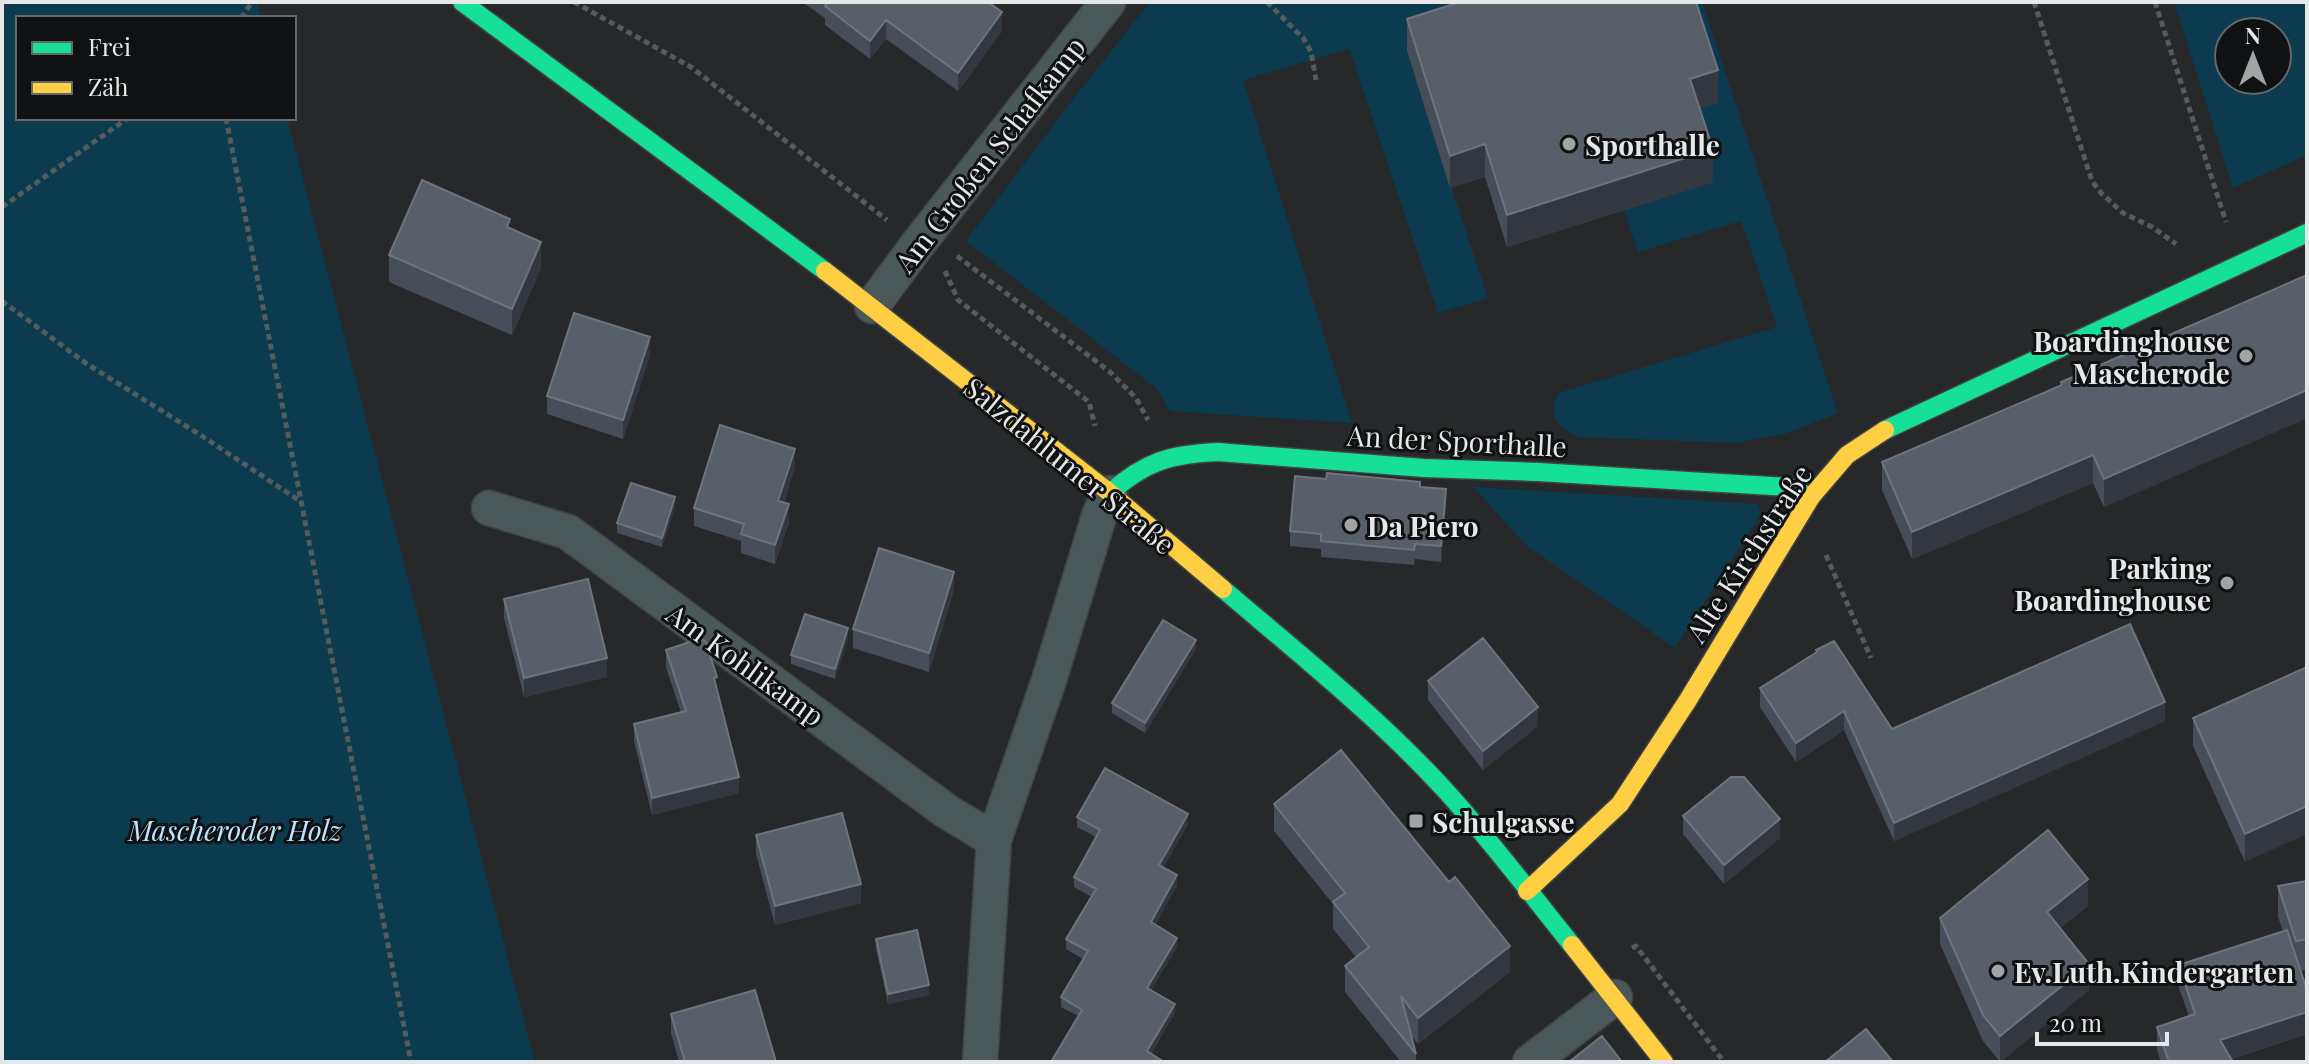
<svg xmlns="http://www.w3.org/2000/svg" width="2309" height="1064" font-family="'Playfair Display',serif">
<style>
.green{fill:#0c3b4f;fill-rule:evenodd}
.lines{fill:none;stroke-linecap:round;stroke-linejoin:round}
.street-casing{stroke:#424344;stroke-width:37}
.fast-casing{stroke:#424344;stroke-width:21}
.slow-casing{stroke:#424344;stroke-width:21}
.path{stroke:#545c5d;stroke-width:5;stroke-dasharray:6 4;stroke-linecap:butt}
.street{stroke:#4b585a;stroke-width:34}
.fast{stroke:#16e098;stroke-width:18}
.slow{stroke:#ffcf43;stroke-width:18}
.wall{fill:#474e59}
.shaded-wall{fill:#333840}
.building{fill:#585f68;stroke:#6e747c;stroke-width:2}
.poi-dot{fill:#a2a4a6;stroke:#101112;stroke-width:3}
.labels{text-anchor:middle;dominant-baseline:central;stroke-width:6;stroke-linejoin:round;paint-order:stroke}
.poi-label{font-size:28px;font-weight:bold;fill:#e5e7e8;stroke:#101112;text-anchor:start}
.street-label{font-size:28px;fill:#e5e7e8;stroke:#101112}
.park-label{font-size:28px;font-style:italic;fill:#bbe5fc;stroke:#101112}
</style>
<rect width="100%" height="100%" fill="#26282a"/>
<path class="green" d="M 2,2 L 257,2 L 261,18 L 18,18 L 18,118 L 287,118 L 535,1062 L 2,1062 Z
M 1150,2 L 1561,2 L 1407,52 L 1488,298 L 1438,313 L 1349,49 L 1243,80 L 1352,423 L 1170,411 L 1156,388 L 966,241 L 1074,98 Z
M 1686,2 L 1702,2 L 1838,413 L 1788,433 L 1736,443 L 1577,437 C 1555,426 1548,416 1558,393 L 1777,327 L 1741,221 L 1638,252 L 1624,210 L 1713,182 L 1690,111 Z
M 2174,2 L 2307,2 L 2307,155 L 2233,188 ZM 2277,32 L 2277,80 L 2229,80 L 2229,32 Z
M 1473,487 L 1758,504 L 1761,514 L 1675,648 L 1527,546 Z"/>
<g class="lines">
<g class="street-casing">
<path id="street" d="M 872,306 L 918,244 L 1108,2
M 489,508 L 568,532 L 946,811 L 994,840
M 980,1062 L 994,840 L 1049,680 L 1100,513 L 1110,493
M 1530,1062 L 1615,997"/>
</g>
<g class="fast-casing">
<path id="fast" d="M 462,2 L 825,271
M 1885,430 L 2307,233
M 1110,493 C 1145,461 1172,454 1218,452 L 1424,468 L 1538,472 L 1789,487 L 1811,497
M 1223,589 C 1298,653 1377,716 1444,789 C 1489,838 1530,893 1572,945"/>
</g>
<g class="slow-casing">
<path id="slow" d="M 825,271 L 1110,493 L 1223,589
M 1527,891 L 1620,804 L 1688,700 L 1811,497 L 1847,455 L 1885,430
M 1572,945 L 1664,1062"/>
</g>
<path class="path" d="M 574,2 L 691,67 L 887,220
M 1267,2 L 1304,39 L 1311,52 L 1316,80
M 2034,2 L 2092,181 L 2102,194 L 2123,213 L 2152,227 L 2176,244
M 2155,2 L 2226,222
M 241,18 L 252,2
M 226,118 L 411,1062
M 2,207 L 128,118
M 957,256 L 1109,371 L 1136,398 L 1148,420
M 945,271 L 958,300 L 1089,402 L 1095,426
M 2,301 L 87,364 L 202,436 L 300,501
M 1826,555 L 1871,658
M 1632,948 L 1636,946 L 1724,1062"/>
<use href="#street" class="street"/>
<use href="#fast" class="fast"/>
<use href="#slow" class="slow"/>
</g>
<path class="wall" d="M 802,2 L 988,2 L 1002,31 L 958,91 L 886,39 L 870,59 L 825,25 L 825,18 Z
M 1407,19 L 1718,103 L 1700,108 L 1713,182 L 1507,247 L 1485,177 L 1450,188 L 1407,51 Z
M 510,229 L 541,268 L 512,335 L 389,282 L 389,255 Z
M 2307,275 L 2307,418 L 2104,507 L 2093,483 L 1912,559 L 1882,490 L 1882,462 L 2061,385 L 2061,382 Z
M 650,355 L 623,439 L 547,414 L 547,396 Z
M 795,467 L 784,502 L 789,522 L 775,564 L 741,553 L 741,541 L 694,526 L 694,508 Z
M 1420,487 L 1446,505 L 1441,562 L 1415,559 L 1414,565 L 1321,557 L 1321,549 L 1290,546 L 1290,531 Z
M 675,507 L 662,547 L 617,533 L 617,523 Z
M 954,590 L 929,672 L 853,648 L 853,629 Z
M 504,599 L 607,677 L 524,697 L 504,618 Z
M 848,638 L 835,679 L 791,664 L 791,655 Z
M 1196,649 L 1145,733 L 1112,713 L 1112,703 Z
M 666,650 L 717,691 L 739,793 L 652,815 L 634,741 L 634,724 L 681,713 L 666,667 Z
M 1816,652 L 1892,729 L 2165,721 L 1894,841 L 1844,730 L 1796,762 L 1760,707 L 1760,688 Z
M 2307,667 L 2245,862 L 2193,746 L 2193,718 Z
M 1428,681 L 1538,726 L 1483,770 L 1428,700 Z
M 1274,804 L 1510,972 L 1418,1044 L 1411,1035 L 1416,1054 L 1416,1062 L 1401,1062 L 1345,992 L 1345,966 L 1356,957 L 1333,929 L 1333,904 L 1274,831 Z
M 1683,816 L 1780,838 L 1724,884 L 1683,834 Z
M 1077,817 L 1188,824 L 1163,868 L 1177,885 L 1155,925 L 1177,947 L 1151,990 L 1175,1013 L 1151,1054 L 1061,1007 L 1061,997 L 1083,959 L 1066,949 L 1066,939 L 1092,897 L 1074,887 L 1074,877 L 1096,837 L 1077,827 Z
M 756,835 L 861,903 L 775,925 L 756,854 Z
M 2307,881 L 2307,970 L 2301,971 L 2307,1034 L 2232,1059 L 2233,1062 L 2161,1062 L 2157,1050 L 2157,1027 L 2189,1016 L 2179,988 L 2179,965 L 2283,931 L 2278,917 L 2278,886 Z
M 2088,906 L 2059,928 L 2089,990 L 2000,1062 L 1983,1041 L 1940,944 L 1940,918 Z
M 876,939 L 929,995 L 888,1004 L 876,949 Z
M 671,1014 L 776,1062 L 679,1062 L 671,1033 Z"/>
<path class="shaded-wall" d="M 1002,12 L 1002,31 L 958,91 L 958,73 Z
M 886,20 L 886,39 L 870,59 L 870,41 Z
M 1718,70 L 1718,103 L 1690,111 L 1690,79 Z
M 1485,144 L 1485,177 L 1450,188 L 1450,156 Z
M 1713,149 L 1713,182 L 1507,247 L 1507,215 Z
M 541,242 L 541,268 L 512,335 L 512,309 Z
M 650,337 L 650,355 L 623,439 L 623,420 Z
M 2307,390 L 2307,418 L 2104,507 L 2104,479 Z
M 795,449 L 795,467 L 778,519 L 778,501 Z
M 2093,455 L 2093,483 L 1912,559 L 1912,532 Z
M 1446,489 L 1446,505 L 1441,562 L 1441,546 Z
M 675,497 L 675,507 L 662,547 L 662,538 Z
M 789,504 L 789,522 L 775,564 L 775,545 Z
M 954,572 L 954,590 L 929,672 L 929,653 Z
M 848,628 L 848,638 L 835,679 L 835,669 Z
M 1196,640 L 1196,649 L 1145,733 L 1145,723 Z
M 607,658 L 607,677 L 524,697 L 524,678 Z
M 2165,702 L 2165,721 L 1894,841 L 1894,823 Z
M 1538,707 L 1538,726 L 1483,770 L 1483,751 Z
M 1844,711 L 1844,730 L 1796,762 L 1796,743 Z
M 739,777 L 739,793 L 652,815 L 652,798 Z
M 2307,806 L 2307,834 L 2245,862 L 2245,834 Z
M 1188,814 L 1188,824 L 1159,875 L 1159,865 Z
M 1780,819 L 1780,838 L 1724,884 L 1724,865 Z
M 1177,875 L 1177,885 L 1151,932 L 1151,922 Z
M 2088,879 L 2088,906 L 2047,939 L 2047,912 Z
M 861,884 L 861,903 L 775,925 L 775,906 Z
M 1177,938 L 1177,947 L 1147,997 L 1147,988 Z
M 1510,946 L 1510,972 L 1418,1044 L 1418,1018 Z
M 2089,964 L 2089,990 L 2000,1062 L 2000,1036 Z
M 929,985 L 929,995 L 888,1004 L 888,994 Z
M 1175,1004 L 1175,1013 L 1147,1061 L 1147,1051 Z
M 2307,1012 L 2307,1034 L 2222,1062 L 2220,1040 Z"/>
<path class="building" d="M 828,2 L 988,2 L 1002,12 L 958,73 L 886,20 L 870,41 L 825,6 Z
M 1460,2 L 1696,2 L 1718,70 L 1690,79 L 1713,149 L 1507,215 L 1485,144 L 1450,156 L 1407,19 Z
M 422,180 L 510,219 L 507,227 L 541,242 L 512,309 L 389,255 Z
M 2307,275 L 2307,390 L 2104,479 L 2093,455 L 1912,532 L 1882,462 L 2062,385 L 2061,382 Z
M 574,313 L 650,337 L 623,420 L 547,396 Z
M 720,425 L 795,449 L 778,501 L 789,504 L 775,545 L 741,534 L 744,524 L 694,508 Z
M 1327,473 L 1420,482 L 1420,487 L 1446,489 L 1441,546 L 1415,544 L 1414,550 L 1321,541 L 1321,534 L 1290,531 L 1295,476 L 1326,479 Z
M 631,483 L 675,497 L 662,538 L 617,523 Z
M 879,548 L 954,572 L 929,653 L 853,629 Z
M 588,579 L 607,658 L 524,678 L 504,599 Z
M 805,614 L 848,628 L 835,669 L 791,655 Z
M 1163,620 L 1196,640 L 1145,723 L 1112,703 Z
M 2130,624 L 2165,702 L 1894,823 L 1844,711 L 1796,743 L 1760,688 L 1817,652 L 1816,650 L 1834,641 L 1892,729 Z
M 701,638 L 706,642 L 717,677 L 714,678 L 739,777 L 652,798 L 634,724 L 686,711 L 666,650 Z
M 1483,638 L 1538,707 L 1483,751 L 1428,681 Z
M 2307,667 L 2307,806 L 2245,834 L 2193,718 Z
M 1341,750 L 1449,882 L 1455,877 L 1510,946 L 1418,1018 L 1401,996 L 1416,1054 L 1345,966 L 1369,947 L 1333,902 L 1345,893 L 1274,804 Z
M 1105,768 L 1188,814 L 1159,865 L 1177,875 L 1151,922 L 1177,938 L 1147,988 L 1175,1004 L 1147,1051 L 1164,1062 L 1051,1062 L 1082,1010 L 1061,997 L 1088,951 L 1066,939 L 1096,889 L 1074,877 L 1100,830 L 1077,817 Z
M 1731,777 L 1744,777 L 1780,819 L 1724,865 L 1683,816 Z
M 842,813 L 861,884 L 775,906 L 756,835 Z
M 2048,830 L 2088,879 L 2047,912 L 2089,964 L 2000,1036 L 1983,1015 L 1940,918 Z
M 2307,881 L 2307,939 L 2296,941 L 2278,886 Z
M 917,930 L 929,985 L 888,994 L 876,939 Z
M 2287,930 L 2307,990 L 2307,1012 L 2220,1040 L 2233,1062 L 2169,1062 L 2157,1027 L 2195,1014 L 2179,965 Z
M 755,990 L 776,1062 L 685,1062 L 671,1014 Z
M 1866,1029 L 1893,1062 L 1825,1062 Z
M 1602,1036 L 1622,1062 L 1569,1062 Z"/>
<g class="poi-dot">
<circle cx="1569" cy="144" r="8"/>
<circle cx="2246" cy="356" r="8"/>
<circle cx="1351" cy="525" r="8"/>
<circle cx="2227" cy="583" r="8"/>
<rect x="1408" y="813" width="16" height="16" rx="4"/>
<circle cx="1998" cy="971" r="8"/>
</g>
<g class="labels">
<g class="poi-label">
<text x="1585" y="144">Sporthalle</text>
<text x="2230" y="340" text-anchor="end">Boardinghouse<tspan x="2230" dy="32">Mascherode</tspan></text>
<text x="1367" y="525">Da Piero</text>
<text x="2211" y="567" text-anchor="end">Parking<tspan x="2211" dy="32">Boardinghouse</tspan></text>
<text x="1432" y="821">Schulgasse</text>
<text x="2014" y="971">Ev.Luth.Kindergarten</text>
</g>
<g class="street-label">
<text transform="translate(989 154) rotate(-52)">Am Großen Schafkamp</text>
<text transform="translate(1457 440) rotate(3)">An der Sporthalle</text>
<text transform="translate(1070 465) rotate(39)">Salzdahlumer Straße</text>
<text transform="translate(1748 553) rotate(-57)">Alte Kirchstraße</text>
<text transform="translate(746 664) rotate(36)">Am Kohlikamp</text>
</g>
<g class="park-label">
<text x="235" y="829">Mascheroder Holz</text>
</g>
</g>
<rect width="2309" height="1064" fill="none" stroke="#e5e7e8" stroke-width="8"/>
<rect x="16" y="16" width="280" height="104" fill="#101112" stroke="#656768" stroke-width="2"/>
<rect x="32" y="42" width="40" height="12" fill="#16e098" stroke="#656768" stroke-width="2"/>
<text x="88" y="56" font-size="24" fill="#e5e7e8">Frei</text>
<rect x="32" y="82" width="40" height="12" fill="#ffcf43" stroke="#656768" stroke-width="2"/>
<text x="88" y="96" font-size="24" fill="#e5e7e8">Zäh</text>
<g transform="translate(2253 56)"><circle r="38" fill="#101112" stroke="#656768" stroke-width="2"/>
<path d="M0-6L14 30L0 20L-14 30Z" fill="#a2a4a6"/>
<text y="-12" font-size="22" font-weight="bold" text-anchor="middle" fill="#e5e7e8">N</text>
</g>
<path d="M2037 1032v12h130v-12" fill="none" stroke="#e5e7e8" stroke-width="4"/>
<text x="2049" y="1032" font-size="24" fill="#e5e7e8" stroke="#101112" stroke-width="6" paint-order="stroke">20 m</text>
</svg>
